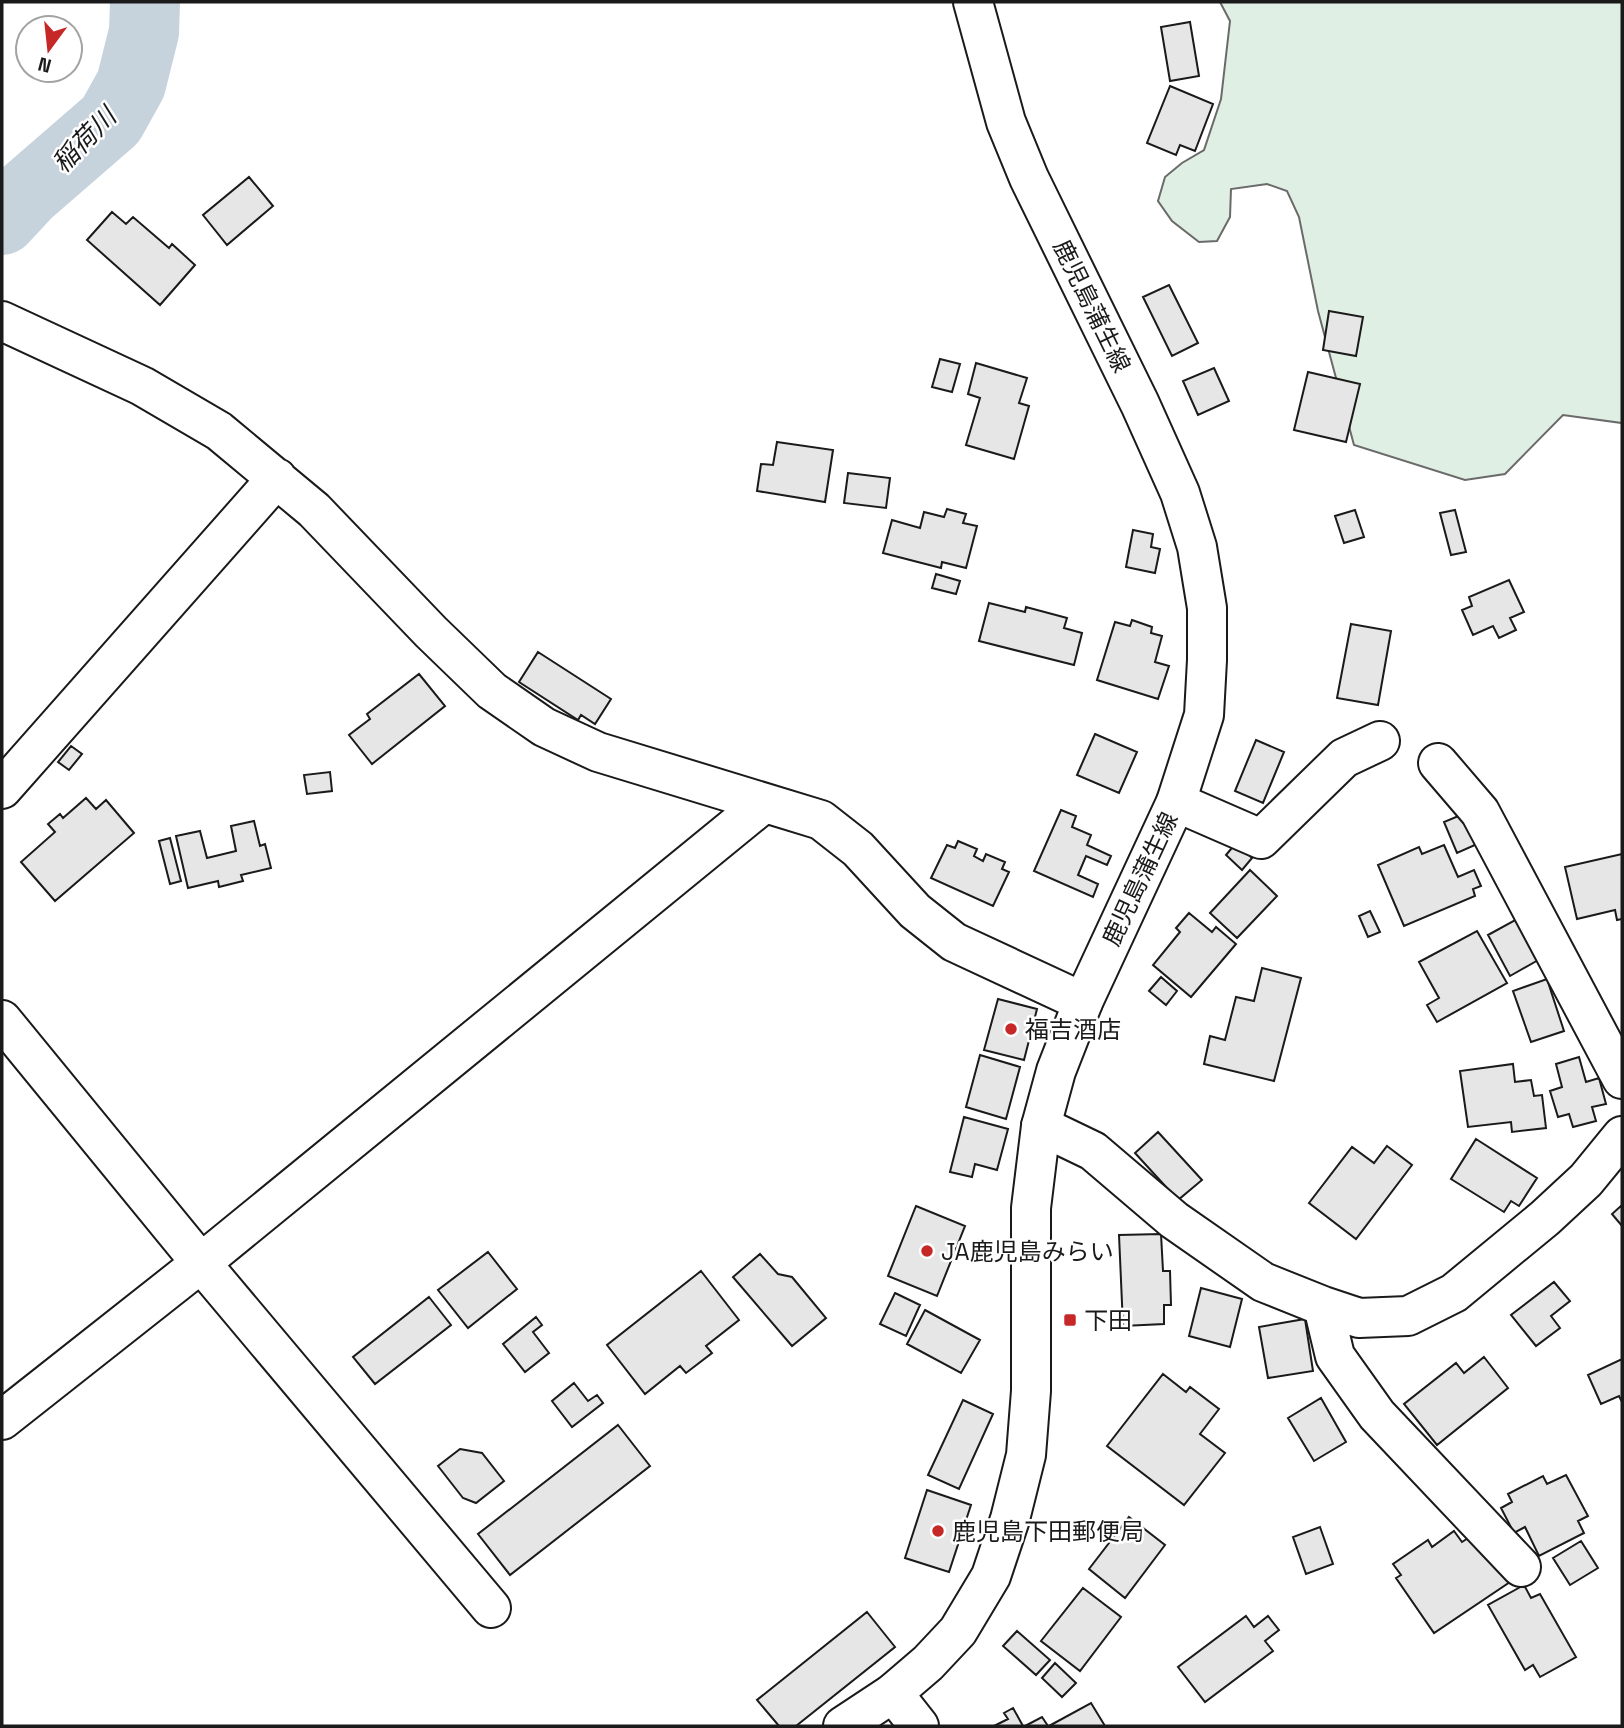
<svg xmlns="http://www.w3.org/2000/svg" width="1624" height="1728" font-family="'Space Grotesk','Noto Sans JP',sans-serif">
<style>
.green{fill:#e0efe3;stroke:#6a6a6a;stroke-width:2}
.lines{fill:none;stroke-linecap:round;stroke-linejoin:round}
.river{stroke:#c6d2dc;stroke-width:70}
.building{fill:#e6e6e6;stroke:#1a1a1a;stroke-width:2}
.minor-casing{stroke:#1a1a1a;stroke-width:42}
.major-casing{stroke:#1a1a1a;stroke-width:42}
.minor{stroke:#fff;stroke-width:38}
.major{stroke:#fff;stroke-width:38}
.poi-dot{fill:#c62828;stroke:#fff;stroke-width:2.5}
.labels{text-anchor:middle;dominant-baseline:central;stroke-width:5;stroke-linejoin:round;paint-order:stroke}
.street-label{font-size:24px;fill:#1a1a1a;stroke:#fff}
.poi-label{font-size:24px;fill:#1a1a1a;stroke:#fff;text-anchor:start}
.water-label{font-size:26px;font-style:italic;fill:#1a1a1a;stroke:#fff}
</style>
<rect width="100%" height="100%" fill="#fff"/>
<path class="green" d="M 1220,2 L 1622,2 L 1622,423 L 1563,415 L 1505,474 L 1465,480 L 1354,445 L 1318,311 L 1299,217 L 1287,191 L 1267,184 L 1231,189 L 1230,217 L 1217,241 L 1199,242 L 1172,221 L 1158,201 L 1165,177 L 1182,163 L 1204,150 L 1221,99 L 1230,21 Z"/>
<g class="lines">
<path class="river" d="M 2,220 L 28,192 L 111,120 L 131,84 L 144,32 L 145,2"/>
</g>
<path class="building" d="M 1190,22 L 1199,76 L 1170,81 L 1161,27 Z
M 1170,86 L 1213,104 L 1195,151 L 1180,145 L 1176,155 L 1147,143 Z
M 249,177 L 273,206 L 227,245 L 203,215 Z
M 112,212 L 126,224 L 133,217 L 169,248 L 172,244 L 195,265 L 160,305 L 87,240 Z
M 1169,285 L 1198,343 L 1172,356 L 1143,297 Z
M 1329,311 L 1363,317 L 1356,356 L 1323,350 Z
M 940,359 L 960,364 L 952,392 L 932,387 Z
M 976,363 L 1027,378 L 1019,403 L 1029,406 L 1014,459 L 966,445 L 980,398 L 968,394 Z
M 1214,368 L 1229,401 L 1198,415 L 1183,381 Z
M 1308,372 L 1360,384 L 1346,442 L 1294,430 Z
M 777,442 L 833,450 L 825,502 L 757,491 L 761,464 L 773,465 Z
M 848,473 L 890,478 L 886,508 L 844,503 Z
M 947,509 L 966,514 L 963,523 L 977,526 L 966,568 L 942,562 L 941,568 L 883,553 L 892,520 L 920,528 L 924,512 L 944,517 Z
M 1355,510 L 1364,537 L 1344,543 L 1335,516 Z
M 1455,510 L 1466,552 L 1451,555 L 1440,513 Z
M 1133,530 L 1153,534 L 1151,547 L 1160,549 L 1155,573 L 1126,567 Z
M 936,574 L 960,581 L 956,594 L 932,588 Z
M 1509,580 L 1524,612 L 1510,618 L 1516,630 L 1499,638 L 1493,626 L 1473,635 L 1462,610 L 1472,606 L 1469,597 Z
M 989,603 L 1025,612 L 1026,607 L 1067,618 L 1064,628 L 1082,633 L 1074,665 L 979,641 Z
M 1132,620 L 1152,627 L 1151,633 L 1162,636 L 1155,662 L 1169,666 L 1158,699 L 1097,680 L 1115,622 L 1130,626 Z
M 1351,624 L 1391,631 L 1378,705 L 1337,698 Z
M 538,652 L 611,699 L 595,724 L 581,715 L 578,720 L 519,682 Z
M 419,674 L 445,706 L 372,764 L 349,735 L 370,719 L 367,714 Z
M 1095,734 L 1137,752 L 1119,793 L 1077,775 Z
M 1256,740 L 1284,752 L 1263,803 L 1235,791 Z
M 71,746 L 82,754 L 69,770 L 58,762 Z
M 330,772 L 332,791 L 307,794 L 304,775 Z
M 86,798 L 96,809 L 106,800 L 134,833 L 55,901 L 21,862 L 55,832 L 48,824 L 60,814 L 63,818 Z
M 1061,810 L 1076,816 L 1072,827 L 1091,835 L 1087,845 L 1111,856 L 1107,865 L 1086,856 L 1078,875 L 1098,884 L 1093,897 L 1034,871 Z
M 1463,814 L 1475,845 L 1457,853 L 1444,822 Z
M 254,821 L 260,846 L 265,844 L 271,868 L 241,875 L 243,881 L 219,887 L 218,881 L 188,888 L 176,836 L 200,831 L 207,858 L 236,851 L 231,826 Z
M 170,838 L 181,881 L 170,884 L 159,841 Z
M 958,841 L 977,849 L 974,856 L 983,861 L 986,854 L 1005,862 L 1002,869 L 1009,872 L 993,906 L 931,878 L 947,845 L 955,848 Z
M 1236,843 L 1252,858 L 1242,870 L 1226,855 Z
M 1444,845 L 1458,877 L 1474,870 L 1481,886 L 1473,889 L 1475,896 L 1404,926 L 1378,865 L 1419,847 L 1422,854 Z
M 1622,854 L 1622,919 L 1617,920 L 1615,910 L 1577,919 L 1565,867 Z
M 1250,870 L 1277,896 L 1237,938 L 1210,913 Z
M 1370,911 L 1380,932 L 1368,937 L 1359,916 Z
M 1189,913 L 1212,932 L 1216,927 L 1236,944 L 1191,997 L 1153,965 L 1180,932 L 1176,928 Z
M 1517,919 L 1540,959 L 1510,976 L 1488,935 Z
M 1477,931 L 1507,983 L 1437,1022 L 1427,1005 L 1439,998 L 1419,962 Z
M 1262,968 L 1301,978 L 1274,1081 L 1204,1064 L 1210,1036 L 1225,1040 L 1236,997 L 1254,1001 Z
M 1161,977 L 1177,991 L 1166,1005 L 1149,991 Z
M 1547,979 L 1564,1031 L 1531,1042 L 1513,991 Z
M 998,999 L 1037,1009 L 1024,1060 L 984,1050 Z
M 980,1055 L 1020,1067 L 1006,1119 L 966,1107 Z
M 1579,1057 L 1586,1082 L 1599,1078 L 1606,1104 L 1592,1107 L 1596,1121 L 1573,1127 L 1569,1114 L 1558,1117 L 1550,1091 L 1562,1087 L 1556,1064 Z
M 1513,1064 L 1515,1082 L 1531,1080 L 1534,1096 L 1542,1095 L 1546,1128 L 1512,1132 L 1511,1122 L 1468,1127 L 1460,1071 Z
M 964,1117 L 1008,1129 L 997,1170 L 975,1164 L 972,1177 L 950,1172 Z
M 1158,1132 L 1202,1180 L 1178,1200 L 1135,1153 Z
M 1476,1139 L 1537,1178 L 1519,1206 L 1511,1201 L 1504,1212 L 1451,1179 Z
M 1387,1146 L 1412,1165 L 1356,1239 L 1309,1203 L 1352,1147 L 1374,1163 Z
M 1622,1205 L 1622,1226 L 1612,1214 Z
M 916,1206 L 965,1226 L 937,1296 L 888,1276 Z
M 1161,1234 L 1163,1271 L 1170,1271 L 1171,1305 L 1164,1305 L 1164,1324 L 1123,1326 L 1119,1235 Z
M 488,1252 L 517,1289 L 468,1328 L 438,1290 Z
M 760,1254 L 778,1274 L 792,1277 L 826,1318 L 792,1346 L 733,1277 Z
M 701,1271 L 739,1320 L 706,1346 L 712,1353 L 686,1373 L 680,1366 L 645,1394 L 607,1345 Z
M 1554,1282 L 1570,1301 L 1551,1316 L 1560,1328 L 1536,1346 L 1511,1315 Z
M 1201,1288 L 1242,1299 L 1230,1347 L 1189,1336 Z
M 895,1293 L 920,1305 L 906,1336 L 880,1324 Z
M 429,1297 L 451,1325 L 375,1384 L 353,1357 Z
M 925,1310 L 980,1340 L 961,1373 L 907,1344 Z
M 536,1317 L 542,1325 L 533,1332 L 549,1353 L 525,1372 L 503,1344 Z
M 1305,1319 L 1313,1371 L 1268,1378 L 1259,1327 Z
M 1484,1357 L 1508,1388 L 1437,1445 L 1404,1404 L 1456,1363 L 1464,1373 Z
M 1622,1359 L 1622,1402 L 1619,1396 L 1601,1404 L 1588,1375 Z
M 1163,1374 L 1186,1392 L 1190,1387 L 1219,1409 L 1200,1434 L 1225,1453 L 1184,1505 L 1107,1446 Z
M 574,1383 L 588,1401 L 597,1395 L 603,1403 L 572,1427 L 552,1401 Z
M 1321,1398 L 1346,1442 L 1314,1461 L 1288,1418 Z
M 963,1400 L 993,1414 L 959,1489 L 928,1475 Z
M 618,1425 L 650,1466 L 510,1575 L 478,1534 Z
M 460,1449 L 482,1453 L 504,1481 L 476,1503 L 463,1498 L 438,1466 Z
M 1566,1475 L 1588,1516 L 1578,1521 L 1584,1533 L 1539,1556 L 1525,1527 L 1514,1533 L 1501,1508 L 1512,1502 L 1508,1494 L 1543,1476 L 1547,1484 Z
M 927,1490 L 971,1505 L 949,1572 L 905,1558 Z
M 1129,1517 L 1165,1545 L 1125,1598 L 1089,1569 Z
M 1320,1527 L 1333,1564 L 1306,1574 L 1293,1537 Z
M 1454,1531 L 1462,1542 L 1476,1533 L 1510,1582 L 1434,1633 L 1396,1578 L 1401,1575 L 1393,1564 L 1428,1540 L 1432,1547 Z
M 1581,1541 L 1598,1568 L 1570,1585 L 1553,1558 Z
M 1524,1585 L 1531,1598 L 1540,1594 L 1576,1657 L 1540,1677 L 1533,1665 L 1525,1670 L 1488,1605 Z
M 1083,1588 L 1121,1617 L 1080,1671 L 1041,1641 Z
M 867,1612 L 895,1647 L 796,1726 L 779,1726 L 757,1700 Z
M 1246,1616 L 1254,1627 L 1268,1616 L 1279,1630 L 1265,1641 L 1273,1651 L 1205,1702 L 1178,1667 Z
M 1017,1631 L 1050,1660 L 1036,1675 L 1003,1646 Z
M 1055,1663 L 1076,1683 L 1062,1697 L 1042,1678 Z
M 1091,1703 L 1105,1726 L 1049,1726 Z
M 1013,1708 L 1023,1726 L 994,1726 L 1008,1719 L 1004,1713 Z
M 1042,1717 L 1048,1726 L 1025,1726 Z"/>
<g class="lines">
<g class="minor-casing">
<path id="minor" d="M 2,321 L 142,386 L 219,431 L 314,510 L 431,632 L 492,691 L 544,727 L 598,752 L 821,820 L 858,849 L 915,911 L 954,942 L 1083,1002
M 1438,763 L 1480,812 L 1622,1079
M 2,789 L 277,478
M 1176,802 L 1261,839 L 1344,758 L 1380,741
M 2,1020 L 201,1263 L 491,1608
M 1041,1126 L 1093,1151 L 1174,1220 L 1263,1282 L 1323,1306 L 1359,1318 L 1408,1316 L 1454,1293 L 1545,1218 L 1586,1180 L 1622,1136
M 1323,1306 L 1335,1356 L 1377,1415 L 1521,1567
M 2,1420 L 201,1263 L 764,803
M 893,1693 L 919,1726"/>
</g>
<g class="major-casing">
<path id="major" d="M 843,1726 L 893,1693 L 928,1663 L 958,1631 L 991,1576 L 1010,1519 L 1026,1455 L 1031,1391 L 1031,1208 L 1041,1126 L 1056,1071 L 1083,1002 L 1176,802 L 1204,715 L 1207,660 L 1207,608 L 1197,547 L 1180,493 L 1140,404 L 1029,178 L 1006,122 L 973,2"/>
</g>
<use href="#minor" class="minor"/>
<use href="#major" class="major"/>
</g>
<g class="poi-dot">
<circle cx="1011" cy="1029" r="7"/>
<circle cx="927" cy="1251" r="7"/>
<rect x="1063" y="1313" width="14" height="14" rx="3.5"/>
<circle cx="938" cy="1531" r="7"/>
</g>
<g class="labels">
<g class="street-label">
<text transform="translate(1092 306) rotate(64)">鹿児島蒲生線</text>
<text transform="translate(1140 879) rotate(-65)">鹿児島蒲生線</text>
</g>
<g class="poi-label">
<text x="1025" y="1029">福吉酒店</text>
<text x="941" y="1251">JA鹿児島みらい</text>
<text x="1084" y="1320">下田</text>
<text x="952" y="1531">鹿児島下田郵便局</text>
</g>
<g class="water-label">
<text transform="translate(84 140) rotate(-46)">稲荷川</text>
</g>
</g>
<rect width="1624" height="1728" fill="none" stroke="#1a1a1a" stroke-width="7"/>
<g transform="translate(49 49) rotate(195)"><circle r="33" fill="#ffffff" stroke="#a3a3a3" stroke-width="2"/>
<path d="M0-5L12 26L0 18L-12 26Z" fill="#c62828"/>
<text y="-10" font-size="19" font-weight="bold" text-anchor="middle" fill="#1a1a1a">N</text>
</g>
</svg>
